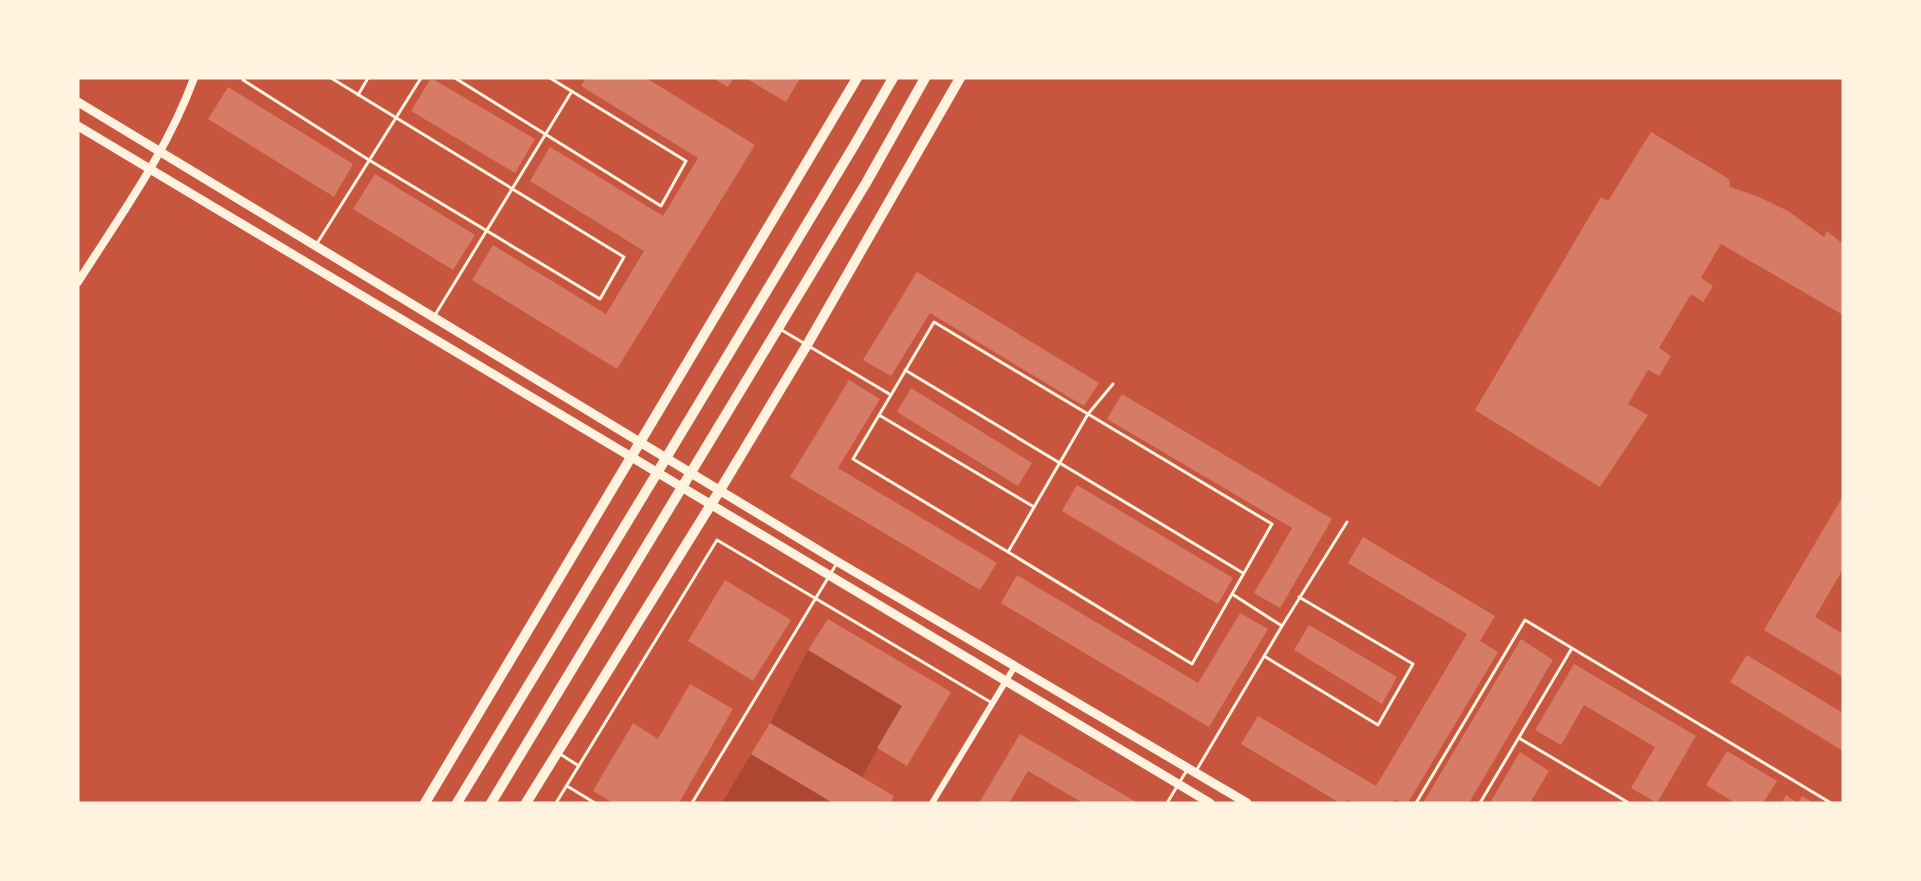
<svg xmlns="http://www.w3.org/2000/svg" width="1921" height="881" font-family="Karla,sans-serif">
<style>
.green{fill:#ae4732}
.building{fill:#d67c66}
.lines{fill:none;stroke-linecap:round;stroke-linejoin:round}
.service{stroke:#fff3e0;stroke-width:3}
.minor{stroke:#fff3e0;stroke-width:6}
.tertiary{stroke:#fff3e0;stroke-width:8}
.secondary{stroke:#fff3e0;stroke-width:9}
.primary{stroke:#fff3e0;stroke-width:10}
</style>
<rect width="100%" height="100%" fill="#c8553d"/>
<path class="green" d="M 808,650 L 902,706 L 862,777 L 770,723 Z
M 751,754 L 833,803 L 722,803 Z"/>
<path class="building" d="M 431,78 L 535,139 L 515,173 L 411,111 Z
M 586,78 L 646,78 L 755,145 L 617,369 L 472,280 L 493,245 L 606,314 L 644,251 L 530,181 L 550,147 L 663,216 L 698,158 L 581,86 Z
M 713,78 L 734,78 L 728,87 Z
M 745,78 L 800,78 L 786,102 Z
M 228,87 L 353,164 L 334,197 L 208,119 Z
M 1651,132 L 1729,179 L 1730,187 L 1757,196 L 1788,211 L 1824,237 L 1827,231 L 1843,244 L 1843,315 L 1721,244 L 1701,278 L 1713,286 L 1703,302 L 1691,294 L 1659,348 L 1671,356 L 1659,376 L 1648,370 L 1628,404 L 1648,415 L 1600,487 L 1475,410 L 1601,197 L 1608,201 Z
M 375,174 L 475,235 L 453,270 L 353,209 Z
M 917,272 L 1099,383 L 1084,406 L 930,313 L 891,376 L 863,360 Z
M 849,380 L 880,399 L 838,468 L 997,563 L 980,590 L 790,477 Z
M 911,388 L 1032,463 L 1018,486 L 897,412 Z
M 1122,394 L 1332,519 L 1280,608 L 1254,593 L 1292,528 L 1107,419 Z
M 1077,485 L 1233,578 L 1218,604 L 1062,511 Z
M 1843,496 L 1843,569 L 1815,617 L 1843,634 L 1843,677 L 1764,630 Z
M 1363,537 L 1495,616 L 1480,641 L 1498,652 L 1408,803 L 1401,803 L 1395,799 L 1392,803 L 1353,803 L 1347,799 L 1344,803 L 1340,803 L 1241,744 L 1258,716 L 1376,786 L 1467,634 L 1348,563 Z
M 1017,575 L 1198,683 L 1240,613 L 1268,629 L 1209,727 L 1001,603 Z
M 725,580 L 791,620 L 753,681 L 688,641 Z
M 828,619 L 951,692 L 907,766 L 877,748 L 902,706 L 808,650 Z
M 1309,625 L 1397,677 L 1382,704 L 1294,650 Z
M 1521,639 L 1553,660 L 1469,803 L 1423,803 Z
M 1747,655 L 1843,713 L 1843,751 L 1730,682 Z
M 1574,664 L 1696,736 L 1657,803 L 1631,788 L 1655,747 L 1584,705 L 1561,745 L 1535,730 Z
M 690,684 L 733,709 L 679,803 L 613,803 L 593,791 L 633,723 L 658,739 Z
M 770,723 L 894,796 L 890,803 L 833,803 L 751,754 Z
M 1020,734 L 1138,803 L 1083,803 L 1028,771 L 1009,803 L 979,803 Z
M 1727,751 L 1777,781 L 1763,803 L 1735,803 L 1706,785 Z
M 1520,752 L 1549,771 L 1530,803 L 1490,803 Z
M 1786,795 L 1798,803 L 1802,796 L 1814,803 L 1782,803 Z"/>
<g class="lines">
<path class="service" d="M 244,78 L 243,80 L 369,160 L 600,299 L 624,257 L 331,78
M 455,78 L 661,206 L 686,161 L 550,78
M 358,95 L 368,78
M 316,245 L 421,78
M 435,315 L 572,91
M 780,329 L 891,395 L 934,322 L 1088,414 L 1113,384
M 905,370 L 1243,573
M 891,395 L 853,459 L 1008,552 L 1088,414 L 1272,524 L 1192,664 L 1008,552
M 879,415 L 1034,507
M 1232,594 L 1282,626 L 1347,522
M 1264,656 L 1378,725 L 1413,664 L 1299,597
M 1519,738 L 1629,803
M 560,754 L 579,766
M 1196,771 L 1282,626
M 567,786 L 595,803
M 556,803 L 717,540 L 992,703
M 692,803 L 837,563
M 1167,803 L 1187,770
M 1416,803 L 1525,620 L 1831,803
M 1480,803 L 1572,648"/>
<path class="minor" d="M 932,803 L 1015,666"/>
<path class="tertiary" d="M 78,282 C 120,216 167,152 194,78"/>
<path class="secondary" d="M 78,102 L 838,562 L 1247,803
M 78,126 L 1210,803"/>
<path class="primary" d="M 425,803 L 857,78
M 457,803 L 657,473 L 855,144 L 893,78
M 491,803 L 866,183 L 925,78
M 526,803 L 720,490 L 807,345 L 960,78"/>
</g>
<rect width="1921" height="881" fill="none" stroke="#fff3e0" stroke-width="159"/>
</svg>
